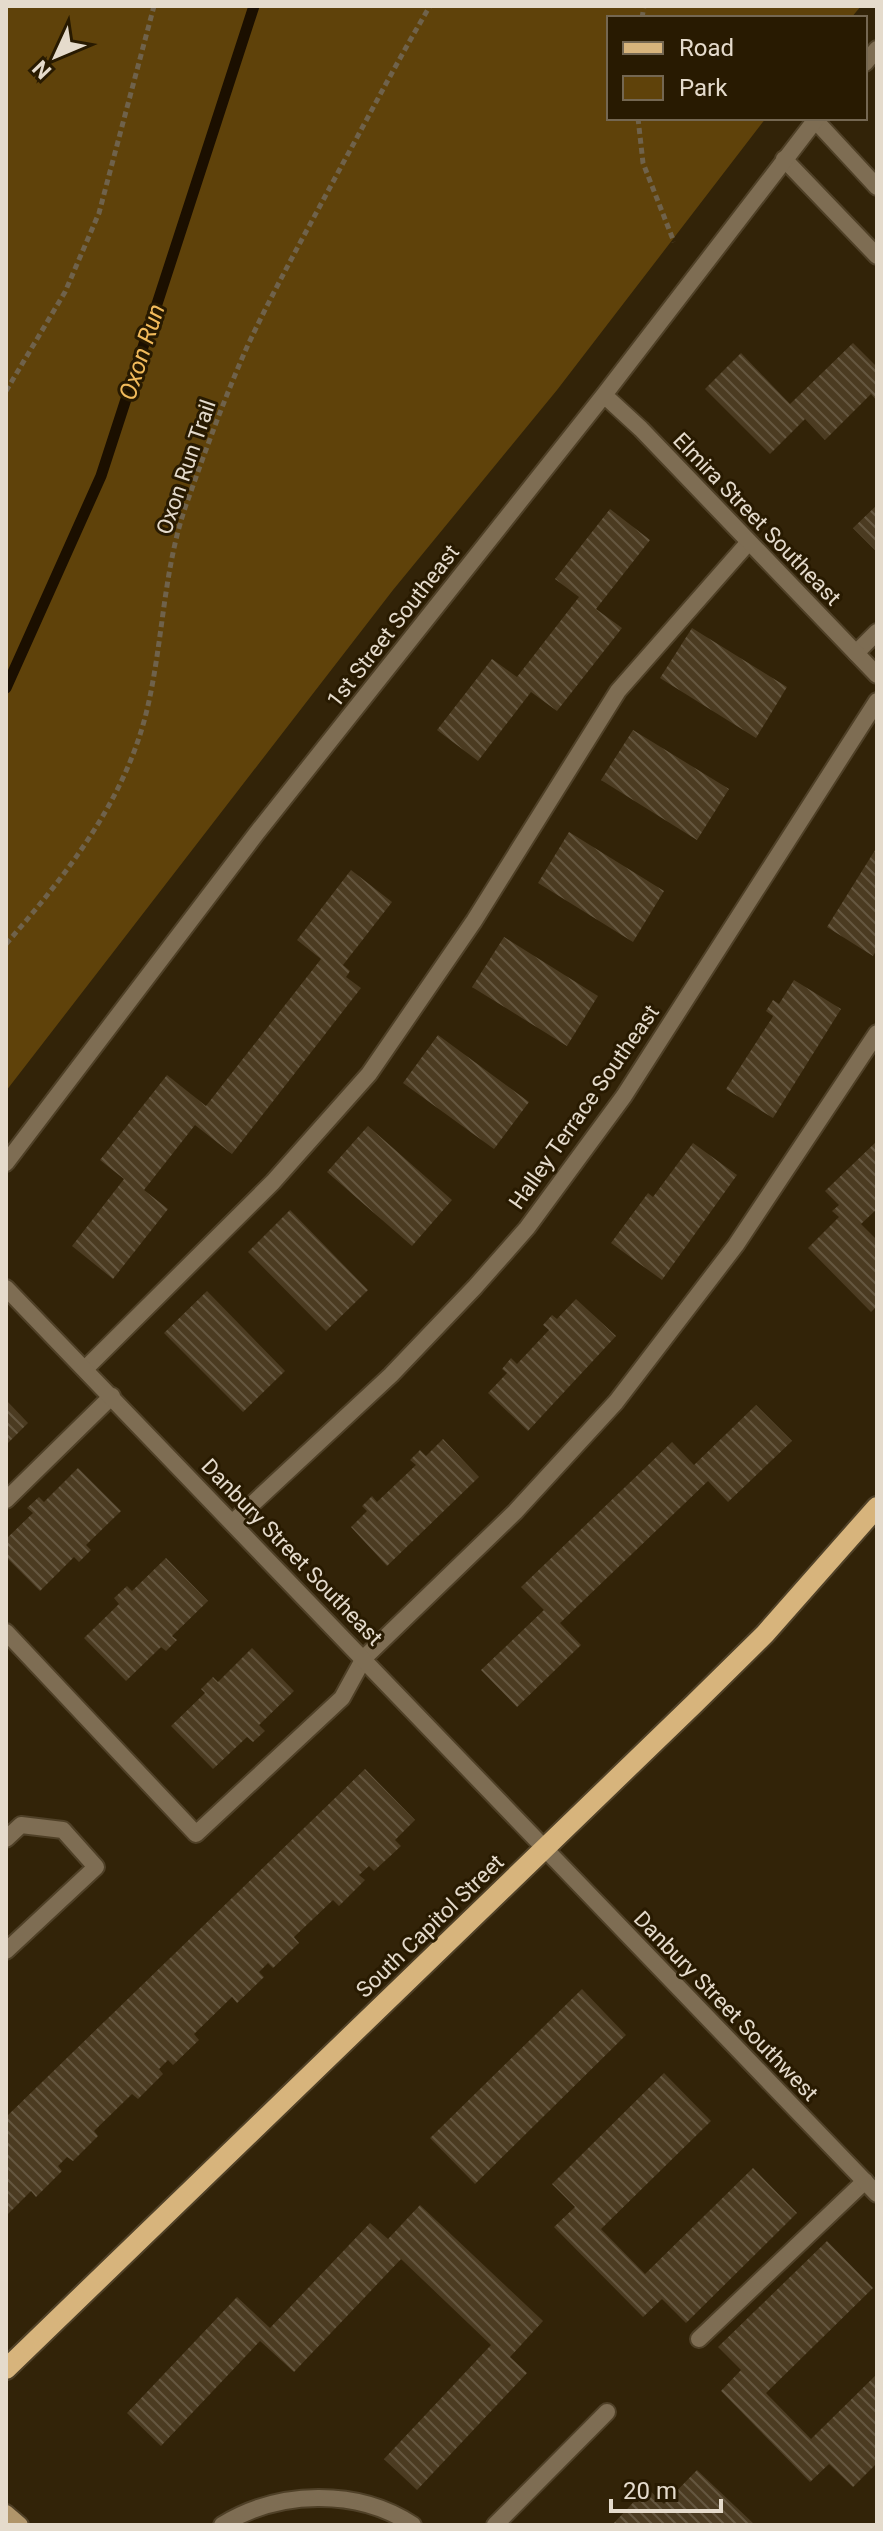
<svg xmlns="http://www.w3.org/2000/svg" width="883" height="2531" font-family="Roboto,sans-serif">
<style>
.park{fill:#5f420a}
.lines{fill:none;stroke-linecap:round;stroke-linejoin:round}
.stream{stroke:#1b0f00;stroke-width:11}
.building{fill:url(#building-back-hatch)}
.lane-casing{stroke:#4f4027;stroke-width:20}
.street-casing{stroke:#4f4027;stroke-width:20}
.secondary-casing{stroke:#4f4027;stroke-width:20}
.primary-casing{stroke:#4f4027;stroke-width:24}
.path{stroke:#6f624b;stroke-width:5;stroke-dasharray:6 4;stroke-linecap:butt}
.lane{stroke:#7e6d53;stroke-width:16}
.street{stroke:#7e6d53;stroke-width:16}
.secondary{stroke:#b0956a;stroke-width:16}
.primary{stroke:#d7b47c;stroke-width:20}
.labels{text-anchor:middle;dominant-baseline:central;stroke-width:6;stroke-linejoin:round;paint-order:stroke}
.street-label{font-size:22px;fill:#e5dbcc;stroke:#281a01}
.water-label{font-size:24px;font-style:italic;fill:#f2bb5b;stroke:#281a01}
</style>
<defs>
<pattern id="building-back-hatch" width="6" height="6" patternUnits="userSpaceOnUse" patternTransform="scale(2)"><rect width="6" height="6" fill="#4b3b21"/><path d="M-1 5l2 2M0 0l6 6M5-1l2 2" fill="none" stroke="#655740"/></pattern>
</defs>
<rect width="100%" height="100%" fill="#322308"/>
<path class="park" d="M 6,6 L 861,6 L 851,18 L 609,18 L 609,118 L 766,118 L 557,390 L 393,590 L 6,1091 Z"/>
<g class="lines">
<path class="stream" d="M 6,688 L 101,476 L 254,6"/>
</g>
<path class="building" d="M 853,343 L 877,367 L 877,401 L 871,394 L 825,440 L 805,419 L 770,454 L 705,389 L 741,353 L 790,404 Z
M 877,505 L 877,552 L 853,528 Z
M 610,509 L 650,540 L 596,609 L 622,628 L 557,711 L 531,692 L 478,761 L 437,730 L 492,659 L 517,677 L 579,597 L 555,579 Z
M 692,628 L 787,687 L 756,738 L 660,678 Z
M 633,730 L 729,789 L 697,840 L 601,780 Z
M 569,832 L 664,891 L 633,942 L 538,883 Z
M 877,847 L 877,949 L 873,956 L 827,927 Z
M 351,870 L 392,902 L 343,965 L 350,971 L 346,977 L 361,988 L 232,1154 L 195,1125 L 144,1190 L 168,1209 L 113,1279 L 72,1246 L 124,1179 L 100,1160 L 167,1075 L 206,1106 L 321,959 L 297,940 Z
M 504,937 L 598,996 L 567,1046 L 472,987 Z
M 794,980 L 841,1009 L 773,1118 L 726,1089 L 772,1018 L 773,1016 L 766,1011 L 773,1000 L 779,1004 Z
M 438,1035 L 529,1102 L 494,1149 L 403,1083 Z
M 368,1126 L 452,1200 L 412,1246 L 327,1172 Z
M 877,1141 L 877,1209 L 861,1224 L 877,1240 L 877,1306 L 871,1312 L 808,1248 L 839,1217 L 832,1211 L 839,1205 L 825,1191 Z
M 693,1143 L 737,1175 L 662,1280 L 611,1243 L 648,1193 L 653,1197 Z
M 290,1210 L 368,1290 L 326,1331 L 248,1252 Z
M 207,1291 L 285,1371 L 243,1412 L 164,1333 Z
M 576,1299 L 616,1336 L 528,1431 L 488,1393 L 507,1373 L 502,1369 L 511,1358 L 517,1364 L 549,1330 L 543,1325 L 552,1315 L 557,1319 Z
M 6,1400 L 28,1423 L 6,1445 Z
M 756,1405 L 792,1441 L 728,1502 L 708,1481 L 560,1623 L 581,1645 L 517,1707 L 481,1670 L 544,1610 L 521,1587 L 672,1442 L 694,1465 Z
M 443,1439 L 479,1477 L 387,1566 L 351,1527 L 367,1511 L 362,1506 L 372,1496 L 377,1502 L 416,1465 L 410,1460 L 420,1450 L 426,1456 Z
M 78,1468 L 121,1511 L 86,1545 L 91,1550 L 79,1562 L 74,1557 L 40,1591 L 6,1557 L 6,1539 L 33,1513 L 27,1508 L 39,1497 L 44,1502 Z
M 166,1558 L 208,1601 L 172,1636 L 177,1640 L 166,1651 L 161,1647 L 126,1681 L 84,1638 L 119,1604 L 114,1598 L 127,1586 L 132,1591 Z
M 252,1648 L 294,1691 L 259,1725 L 265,1731 L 253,1742 L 247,1737 L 213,1769 L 171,1726 L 205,1693 L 201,1689 L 213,1677 L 218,1682 Z
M 365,1769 L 415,1820 L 395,1840 L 401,1846 L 374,1871 L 369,1866 L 359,1875 L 365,1880 L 339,1906 L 333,1900 L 294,1937 L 299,1943 L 273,1968 L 268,1963 L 259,1972 L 264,1977 L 237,2003 L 232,1997 L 194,2034 L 199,2040 L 173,2065 L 168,2060 L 159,2069 L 163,2074 L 138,2099 L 132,2094 L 94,2131 L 98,2136 L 73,2161 L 67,2157 L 58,2166 L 62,2171 L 36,2197 L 31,2191 L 6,2216 L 6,2117 Z
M 582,1989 L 626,2035 L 475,2184 L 430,2138 Z
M 664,2073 L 711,2121 L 601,2229 L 645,2274 L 753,2168 L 797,2213 L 686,2323 L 662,2299 L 643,2317 L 554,2227 L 575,2207 L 552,2184 Z
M 420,2205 L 543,2321 L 510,2357 L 527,2373 L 417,2490 L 384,2459 L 491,2345 L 401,2259 L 294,2372 L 260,2341 L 161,2446 L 127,2413 L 237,2297 L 270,2328 L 370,2223 L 388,2239 Z
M 827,2241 L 873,2288 L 766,2393 L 811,2439 L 877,2374 L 877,2463 L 853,2487 L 829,2464 L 810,2482 L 721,2391 L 741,2370 L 718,2347 Z
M 697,2470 L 755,2525 L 681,2525 L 679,2523 L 677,2525 L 612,2525 L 647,2488 L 664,2504 Z"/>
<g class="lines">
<g class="lane-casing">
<path id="lane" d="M 815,120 L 877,187
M 784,159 L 877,256
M 856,653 L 877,632
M 85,1369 L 273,1182 L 369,1074 L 474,921 L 618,691 L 748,543
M 6,1500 L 112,1396
M 6,1632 L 196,1834 L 342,1698 L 364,1658 L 515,1512 L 616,1402 L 736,1245 L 877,1033
M 6,1839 L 21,1825 L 63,1830 L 96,1867 L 6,1951
M 699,2339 L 865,2181
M 222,2525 C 279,2490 357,2488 413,2525
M 495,2525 L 607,2412"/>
</g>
<g class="street-casing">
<path id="street" d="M 865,63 L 877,49
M 604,395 L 641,429 L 877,675
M 6,1163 L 256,834 L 604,395 L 817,118
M 6,1288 L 877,2194
M 233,1522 L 391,1375 L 475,1287 L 527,1228 L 624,1096 L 877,701"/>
</g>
<g class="secondary-casing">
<path id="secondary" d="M 6,2513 L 20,2525"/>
</g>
<g class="primary-casing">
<path id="primary" d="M 6,2369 L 694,1704 L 765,1634 L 877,1507"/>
</g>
<path class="path" d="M 642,18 L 644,6
M 638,118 L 643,163 L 674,242
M 6,391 L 65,292 L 99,213 L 154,6
M 6,944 C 68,873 129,796 149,701 C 163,637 164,568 186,505 C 205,452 224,399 247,347 C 276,285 310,225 342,165 C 371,112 399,58 430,6"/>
<use href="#lane" class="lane"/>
<use href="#street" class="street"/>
<use href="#secondary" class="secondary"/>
<use href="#primary" class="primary"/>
</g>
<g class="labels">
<g class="street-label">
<text transform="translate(186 467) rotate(-71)">Oxon Run Trail</text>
<text transform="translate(757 519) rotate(46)">Elmira Street Southeast</text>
<text transform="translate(393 626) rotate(-52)">1st Street Southeast</text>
<text transform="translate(584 1107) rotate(-55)">Halley Terrace Southeast</text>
<text transform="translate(292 1552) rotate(46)">Danbury Street Southeast</text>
<text transform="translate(430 1926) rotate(-44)">South Capitol Street</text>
<text transform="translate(726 2006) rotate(46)">Danbury Street Southwest</text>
</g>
<g class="water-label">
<text transform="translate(142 352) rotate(-72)">Oxon Run</text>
</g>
</g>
<rect width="883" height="2531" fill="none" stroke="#e5dbcc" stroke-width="16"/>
<rect x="607" y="16" width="260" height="104" fill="#281a01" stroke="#746752" stroke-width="2"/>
<rect x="623" y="42" width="40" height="12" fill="#d7b47c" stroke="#746752" stroke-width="2"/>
<text x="679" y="56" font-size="24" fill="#e5dbcc">Road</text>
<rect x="623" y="76" width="40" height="24" fill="#5f420a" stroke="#746752" stroke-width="2"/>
<text x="679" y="96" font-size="24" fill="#e5dbcc">Park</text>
<g transform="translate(56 56) rotate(226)" stroke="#281a01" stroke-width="6" paint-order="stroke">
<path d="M0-6L14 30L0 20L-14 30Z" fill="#e5dbcc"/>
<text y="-12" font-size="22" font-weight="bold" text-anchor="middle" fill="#e5dbcc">N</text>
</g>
<path d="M611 2499v12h110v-12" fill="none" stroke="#e5dbcc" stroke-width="4"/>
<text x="623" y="2499" font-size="24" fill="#e5dbcc" stroke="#281a01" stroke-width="6" paint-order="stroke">20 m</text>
</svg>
